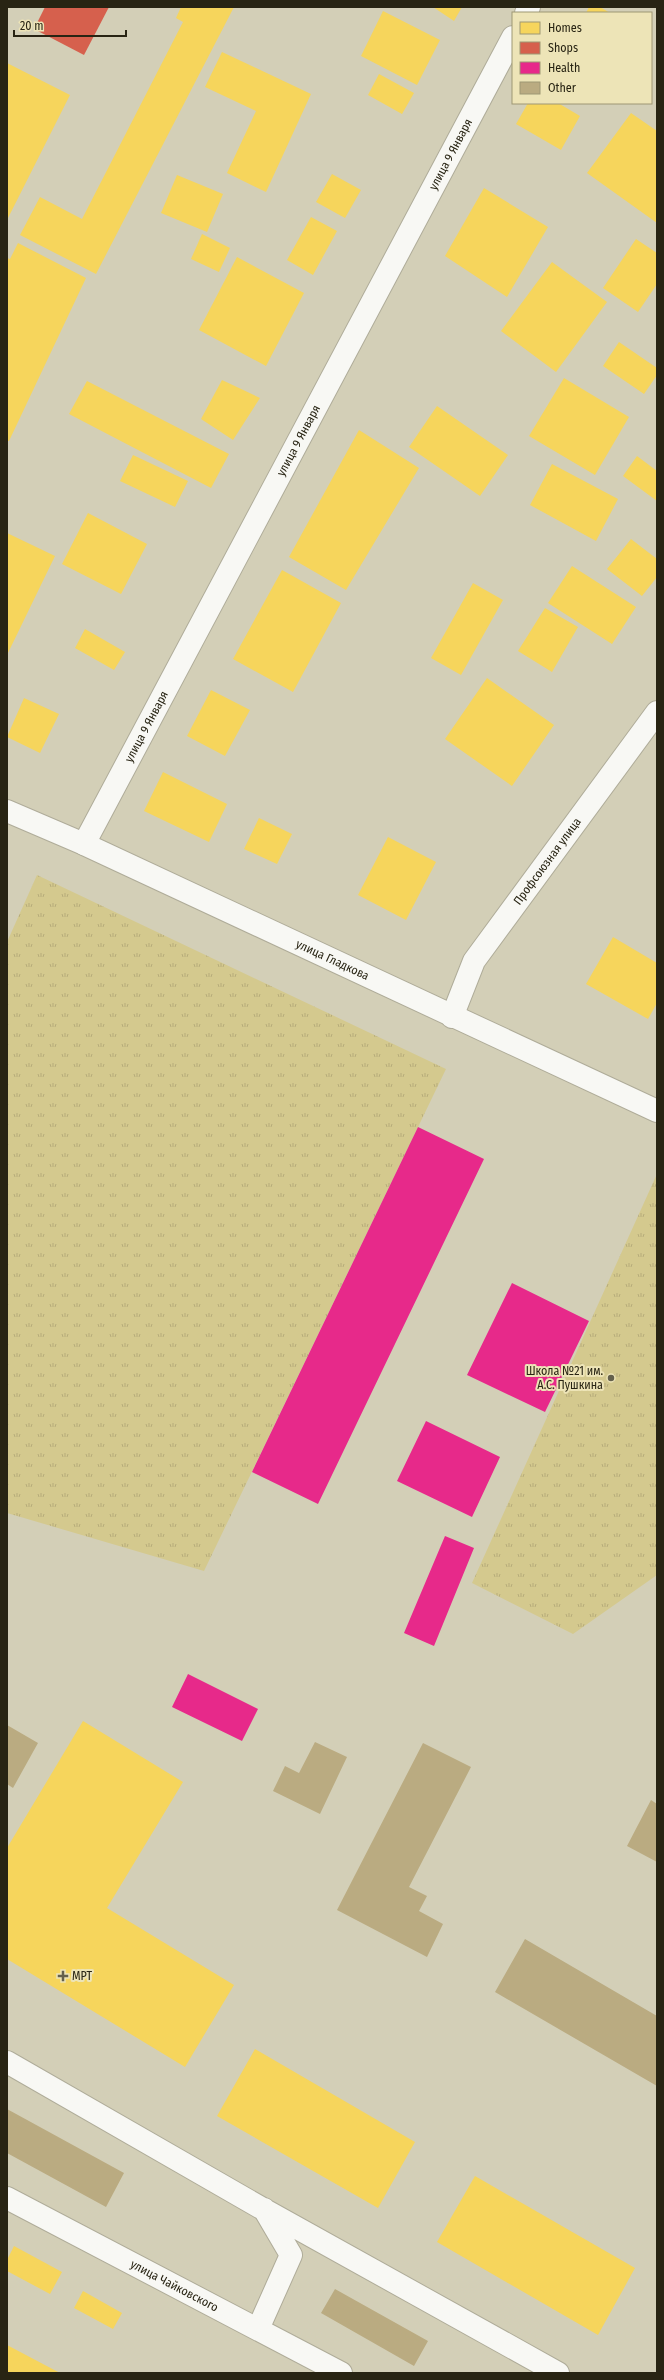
<svg xmlns="http://www.w3.org/2000/svg" width="664" height="2380" font-family="'Fira Sans Condensed',sans-serif">
<style>
.grass{fill:url(#grass-tufts)}
.homes{fill:#f6d55c}
.shops{fill:#d6604d}
.health{fill:#e7298a}
.building{fill:#baab81}
.lines{fill:none;stroke-linecap:round;stroke-linejoin:round}
.lane-casing{stroke:#afac99;stroke-width:24}
.street-casing{stroke:#afac99;stroke-width:24}
.lane{stroke:#f8f8f4;stroke-width:22}
.street{stroke:#f8f8f4;stroke-width:22}
.poi-dot{fill:#64604c;stroke:#ede4b7;stroke-width:1.5}
.labels{text-anchor:middle;dominant-baseline:central;stroke-width:4;stroke-linejoin:round;paint-order:stroke}
.street-label{font-size:12px;fill:#282413;stroke:#ede4b7}
.poi-label{font-size:12px;fill:#282413;stroke:#ede4b7;text-anchor:end}
</style>
<defs>
<pattern id="grass-tufts" width="24" height="20" patternUnits="userSpaceOnUse"><rect width="24" height="20" fill="#d4c98e"/><path d="M3 7l-1-3M5 7V3M7 7l1-3M15 17l-1-3M17 17v-4M19 17l1-3" fill="none" stroke="#b6ac7a"/></pattern>
</defs>
<rect width="100%" height="100%" fill="#d3cfb7"/>
<path class="grass" d="M 37,875 L 446,1069 L 204,1571 L 7,1513 L 7,942 Z
M 657,1174 L 657,1575 L 573,1634 L 472,1583 Z"/>
<path class="homes" d="M 181,7 L 234,7 L 96,274 L 20,235 L 40,197 L 82,219 L 183,22 L 176,18 Z
M 433,7 L 462,7 L 454,21 Z
M 589,7 L 600,7 L 610,13 L 586,13 Z
M 383,11 L 440,40 L 417,85 L 361,56 Z
M 222,52 L 311,94 L 266,192 L 227,173 L 256,111 L 205,87 Z
M 7,63 L 70,95 L 7,220 Z
M 379,74 L 414,93 L 402,114 L 368,95 Z
M 528,103 L 558,103 L 580,116 L 561,150 L 516,124 Z
M 631,113 L 657,131 L 657,223 L 587,173 Z
M 332,174 L 361,190 L 345,218 L 316,202 Z
M 177,175 L 223,194 L 207,232 L 161,213 Z
M 484,188 L 548,227 L 507,297 L 445,256 Z
M 311,217 L 337,231 L 313,275 L 287,260 Z
M 202,234 L 230,248 L 219,272 L 191,259 Z
M 636,239 L 657,253 L 657,284 L 638,312 L 603,288 Z
M 18,243 L 86,278 L 9,441 L 7,441 L 7,258 L 10,259 Z
M 237,257 L 304,293 L 266,366 L 199,330 Z
M 552,262 L 607,302 L 556,372 L 501,331 Z
M 619,342 L 657,368 L 657,375 L 644,394 L 603,366 Z
M 564,378 L 629,417 L 595,475 L 529,436 Z
M 222,380 L 260,398 L 233,440 L 201,419 Z
M 87,381 L 229,454 L 211,488 L 69,414 Z
M 437,406 L 508,455 L 480,496 L 409,447 Z
M 359,430 L 419,468 L 346,590 L 289,557 Z
M 133,455 L 188,481 L 175,507 L 120,481 Z
M 637,456 L 657,471 L 657,501 L 623,476 Z
M 552,464 L 618,499 L 596,541 L 530,505 Z
M 88,513 L 147,544 L 121,594 L 62,564 Z
M 7,533 L 55,556 L 7,655 Z
M 631,539 L 657,559 L 657,577 L 642,596 L 607,569 Z
M 572,566 L 636,607 L 612,644 L 548,603 Z
M 282,570 L 341,603 L 293,692 L 233,659 Z
M 473,583 L 503,600 L 461,675 L 431,658 Z
M 545,608 L 578,627 L 552,672 L 518,651 Z
M 85,629 L 125,652 L 114,670 L 75,648 Z
M 487,678 L 554,725 L 512,786 L 445,739 Z
M 211,690 L 250,710 L 225,756 L 187,736 Z
M 24,698 L 59,714 L 40,753 L 7,737 Z
M 163,772 L 227,804 L 209,842 L 144,811 Z
M 259,818 L 292,834 L 277,864 L 244,849 Z
M 388,837 L 436,862 L 406,920 L 358,895 Z
M 613,937 L 657,963 L 657,1003 L 648,1019 L 586,984 Z
M 83,1721 L 183,1782 L 107,1908 L 234,1985 L 185,2067 L 7,1959 L 7,1848 Z
M 255,2049 L 415,2142 L 378,2208 L 217,2116 Z
M 475,2176 L 635,2268 L 598,2335 L 437,2242 Z
M 14,2246 L 62,2272 L 50,2294 L 7,2271 L 7,2260 Z
M 83,2291 L 122,2313 L 113,2329 L 74,2308 Z
M 7,2345 L 60,2373 L 7,2373 Z"/>
<path class="shops" d="M 45,7 L 109,7 L 84,55 L 34,29 Z"/>
<path class="health" d="M 418,1127 L 484,1159 L 318,1504 L 252,1472 Z
M 512,1283 L 589,1321 L 545,1412 L 467,1375 Z
M 426,1421 L 500,1457 L 472,1517 L 397,1481 Z
M 445,1536 L 474,1548 L 434,1646 L 404,1633 Z
M 188,1674 L 258,1709 L 242,1741 L 172,1707 Z"/>
<path class="building" d="M 7,1725 L 38,1743 L 13,1788 L 7,1784 Z
M 315,1742 L 347,1757 L 320,1814 L 273,1791 L 285,1766 L 299,1773 Z
M 423,1743 L 471,1767 L 409,1887 L 427,1896 L 419,1911 L 443,1924 L 427,1957 L 337,1910 Z
M 651,1800 L 657,1804 L 657,1862 L 627,1846 Z
M 525,1939 L 657,2016 L 657,2086 L 495,1992 Z
M 7,2109 L 124,2173 L 106,2207 L 7,2153 Z
M 335,2289 L 428,2341 L 414,2366 L 321,2313 Z"/>
<g class="lines">
<g class="lane-casing">
<path id="lane" d="M 7,2062 L 263,2209 L 558,2373
M 258,2329 L 291,2255 L 264,2209"/>
</g>
<g class="street-casing">
<g id="street">
<path d="M 526,13 L 529,7"/>
<path id="s1" d="M 7,811 L 84,844 L 657,1111"/>
<path id="s2" d="M 84,844 L 513,37"/>
<path id="s3" d="M 452,1017 L 474,961 L 657,712"/>
<path id="s4" d="M 7,2198 L 341,2373"/>
</g>
</g>
<use href="#lane" class="lane"/>
<use href="#street" class="street"/>
</g>
<g class="poi-dot">
<circle cx="611" cy="1378" r="4"/>
<path d="M61 1970h4v4h4v4h-4v4h-4v-4h-4v-4h4z"/>
</g>
<g class="labels">
<g class="street-label">
<text stroke="none"><textPath href="#s2" startOffset="781">улица 9 Января</textPath></text>
<text stroke="none"><textPath href="#s2" startOffset="457">улица 9 Января</textPath></text>
<text stroke="none"><textPath href="#s2" startOffset="133">улица 9 Января</textPath></text>
<text stroke="none"><textPath href="#s3" startOffset="184">Профсоюзная улица</textPath></text>
<text stroke="none"><textPath href="#s1" startOffset="358">улица Гладкова</textPath></text>
<text stroke="none"><textPath href="#s4" startOffset="189">улица Чайковского</textPath></text>
</g>
<g class="poi-label">
<text x="603" y="1371">Школа №21 им.<tspan x="603" dy="14">А.С. Пушкина</tspan></text>
<text x="72" y="1976" text-anchor="start">МРТ</text>
</g>
</g>
<rect width="664" height="2380" fill="none" stroke="#282413" stroke-width="16"/>
<rect x="512" y="12" width="140" height="92" fill="#ede4b7" stroke="#9e9775"/>
<rect x="520" y="22" width="20" height="12" fill="#f6d55c" stroke="#9e9775"/>
<text x="548" y="32" font-size="12" fill="#282413">Homes</text>
<rect x="520" y="42" width="20" height="12" fill="#d6604d" stroke="#9e9775"/>
<text x="548" y="52" font-size="12" fill="#282413">Shops</text>
<rect x="520" y="62" width="20" height="12" fill="#e7298a" stroke="#9e9775"/>
<text x="548" y="72" font-size="12" fill="#282413">Health</text>
<rect x="520" y="82" width="20" height="12" fill="#baab81" stroke="#9e9775"/>
<text x="548" y="92" font-size="12" fill="#282413">Other</text>
<path d="M14 30v6h112v-6" fill="none" stroke="#282413" stroke-width="2"/>
<text x="20" y="30" font-size="12" fill="#282413" stroke="#ede4b7" stroke-width="3" paint-order="stroke">20 m</text>
</svg>
